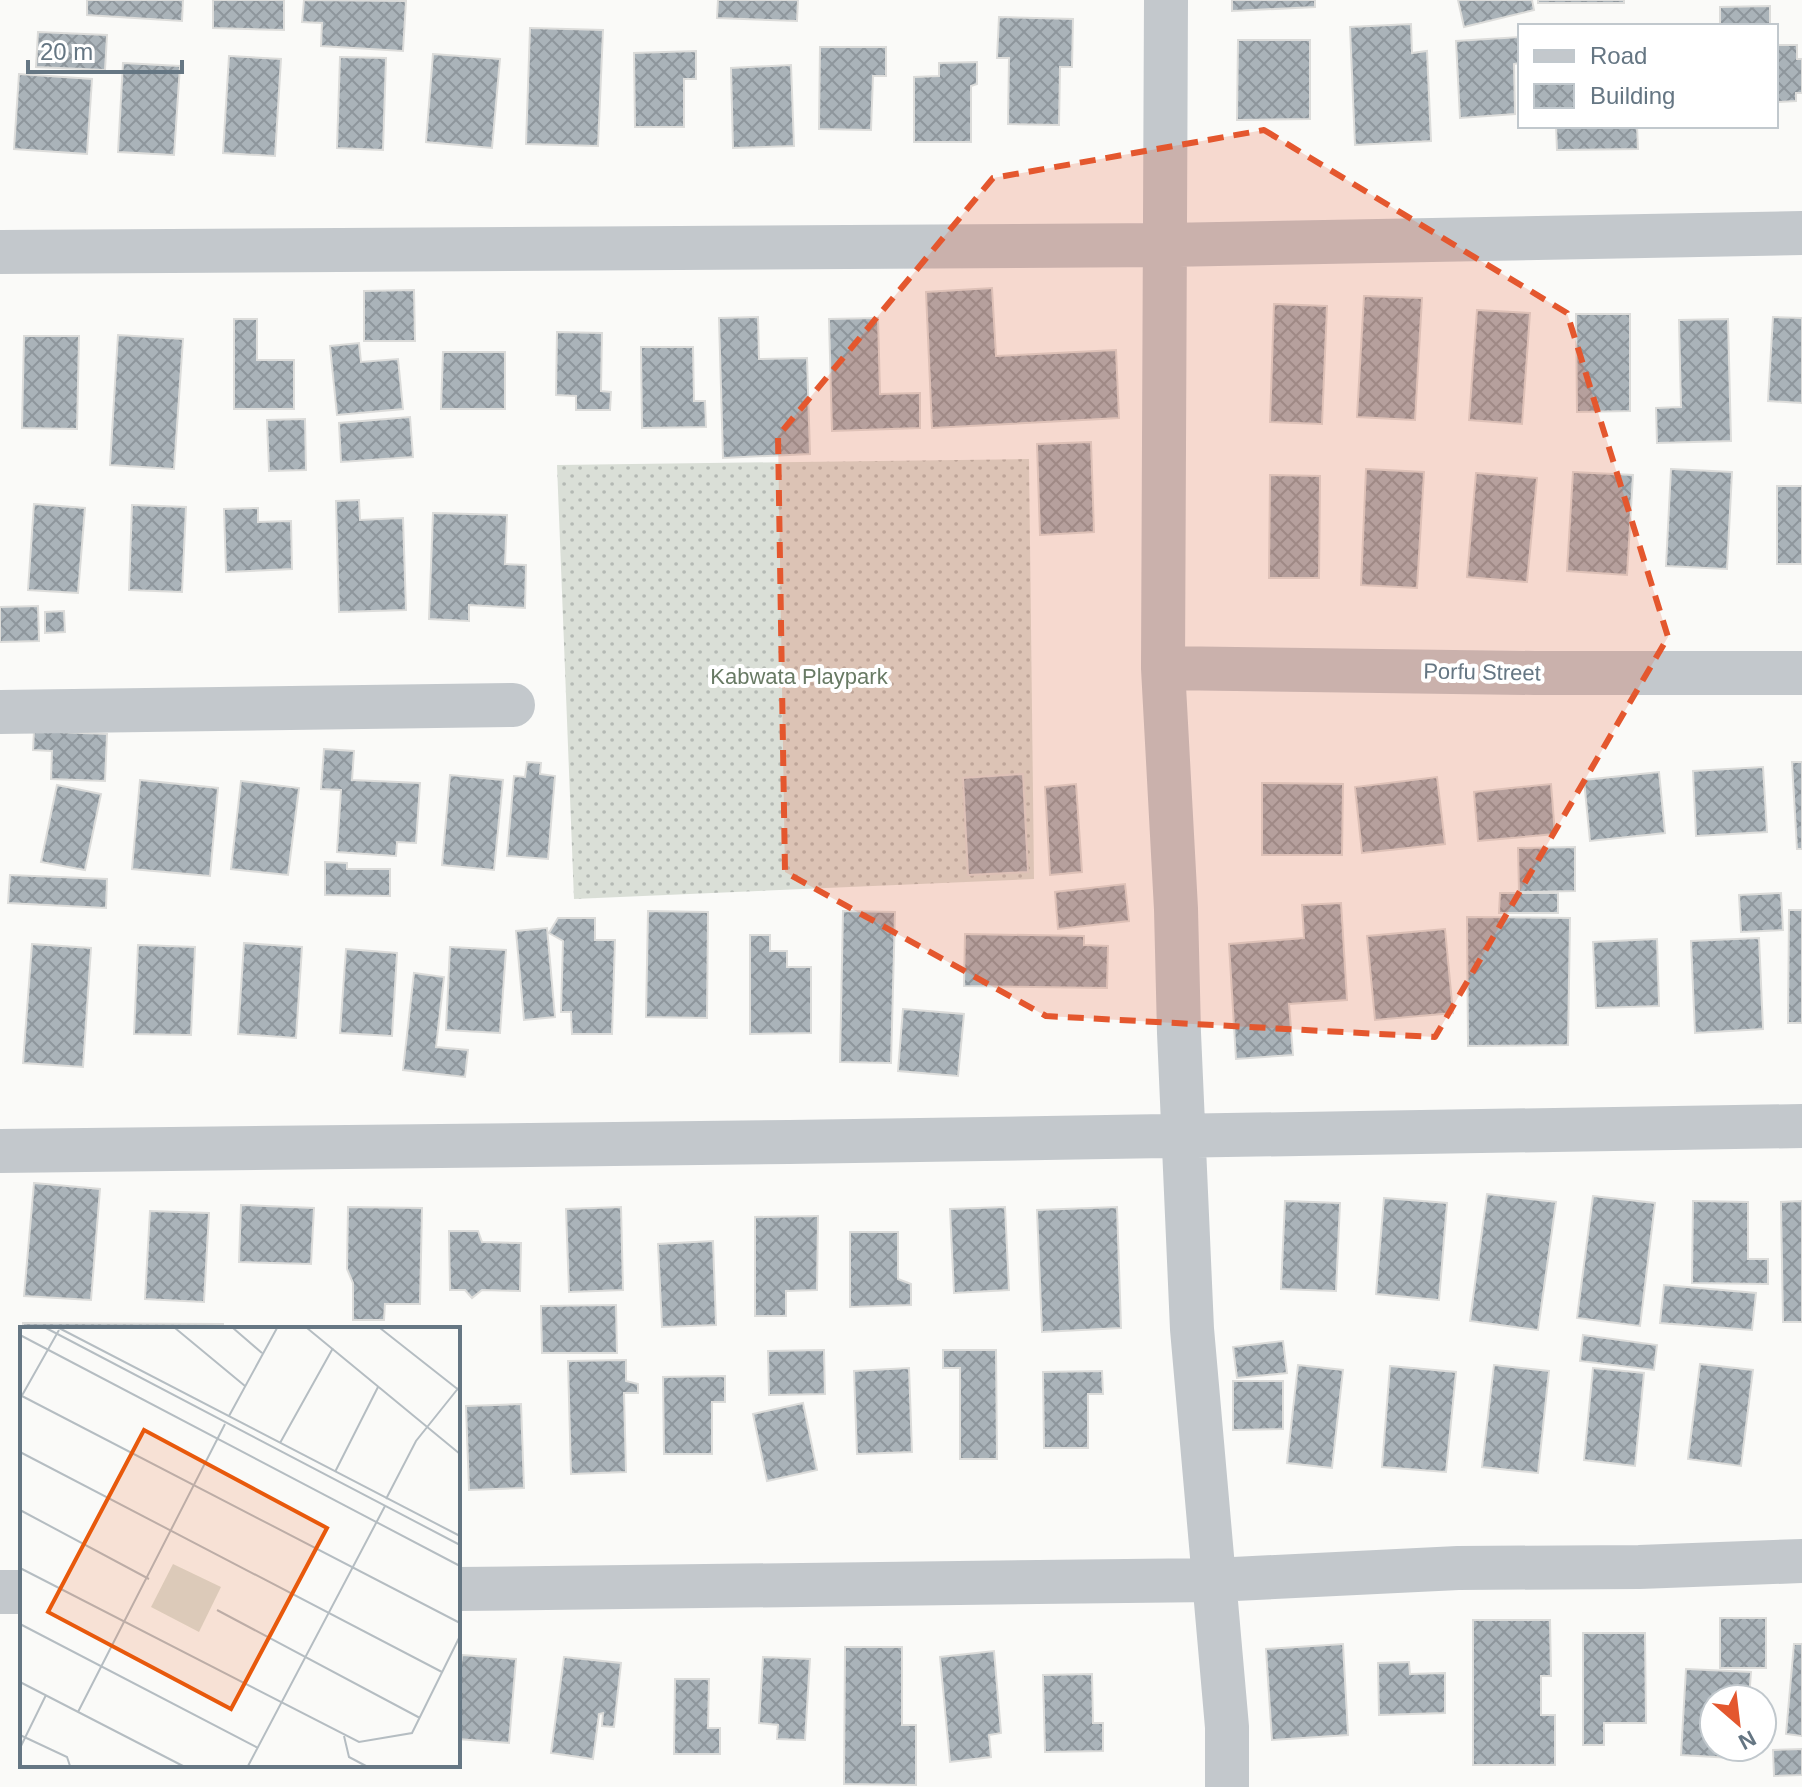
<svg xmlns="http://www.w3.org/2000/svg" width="1802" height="1787" font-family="Arial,sans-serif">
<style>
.grass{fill:url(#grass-dots)}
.building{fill:url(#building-cross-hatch);stroke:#dcdcda;stroke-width:2}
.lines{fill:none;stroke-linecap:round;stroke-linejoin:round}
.minor{stroke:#c3c8cc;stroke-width:44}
.marked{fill:#e4572e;fill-opacity:0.2;stroke:#e4572e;stroke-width:6;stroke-dasharray:16 10;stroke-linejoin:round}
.labels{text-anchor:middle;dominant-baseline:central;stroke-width:8;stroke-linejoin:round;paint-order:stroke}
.street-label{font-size:22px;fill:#657683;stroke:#fff}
.park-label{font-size:22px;fill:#687a64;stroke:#fff}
.inset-road{fill:none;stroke:#b5bdc2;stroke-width:2}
.view{fill:#e8590c;fill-opacity:0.15;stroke:#e8590c;stroke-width:4}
.inset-edge{fill:none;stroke:#657683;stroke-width:4}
</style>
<defs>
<pattern id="grass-dots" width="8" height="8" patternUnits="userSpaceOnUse" patternTransform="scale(2)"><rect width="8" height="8" fill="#dadfd7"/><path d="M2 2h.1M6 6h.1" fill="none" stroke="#b4b9b4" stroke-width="1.8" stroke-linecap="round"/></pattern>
<pattern id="building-cross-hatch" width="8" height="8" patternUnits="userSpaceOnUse" patternTransform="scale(2)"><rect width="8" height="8" fill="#aab3b9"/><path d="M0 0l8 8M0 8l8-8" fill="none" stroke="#8e969c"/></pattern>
</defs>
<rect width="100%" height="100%" fill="#fafaf8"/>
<path class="grass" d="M 1029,459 L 1034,879 L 574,899 L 557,465 Z"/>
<path class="building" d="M 87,0 L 183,0 L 182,21 L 87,15 Z
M 213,0 L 284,0 L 284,30 L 213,28 Z
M 304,0 L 406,1 L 403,51 L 321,46 L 322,23 L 302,22 Z
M 718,0 L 798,0 L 797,21 L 717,18 Z
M 1232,0 L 1315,0 L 1315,7 L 1232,11 Z
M 1458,0 L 1532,0 L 1534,10 L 1464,27 Z
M 1538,0 L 1624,0 L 1624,3 L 1538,3 Z
M 1770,6 L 1770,26 L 1720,26 L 1720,7 Z
M 999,17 L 1073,19 L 1072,67 L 1060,67 L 1059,125 L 1008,124 L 1009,58 L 997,58 Z
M 1411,24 L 1412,53 L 1427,51 L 1431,141 L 1355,145 L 1350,27 Z
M 530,28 L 603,30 L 598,146 L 526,144 Z
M 38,32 L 107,35 L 105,70 L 36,67 Z
M 1520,37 L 1520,63 L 1514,64 L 1515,114 L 1460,118 L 1456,41 Z
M 1238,40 L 1310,40 L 1310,119 L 1237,120 Z
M 1776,45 L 1797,45 L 1797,59 L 1802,59 L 1802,93 L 1796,93 L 1796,101 L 1776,102 Z
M 820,47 L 886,47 L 886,76 L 873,76 L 871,130 L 819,129 Z
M 696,51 L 696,79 L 684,79 L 684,127 L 635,127 L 634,53 Z
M 433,54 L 500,59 L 492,148 L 426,142 Z
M 229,56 L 281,59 L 275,156 L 223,153 Z
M 340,57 L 386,58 L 383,150 L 337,148 Z
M 977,62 L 977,84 L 971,86 L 971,142 L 914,142 L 914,77 L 939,76 L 939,63 Z
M 123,63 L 180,66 L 174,155 L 118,152 Z
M 791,65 L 794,146 L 733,148 L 731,68 Z
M 19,74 L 92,79 L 87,154 L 14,149 Z
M 1556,126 L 1637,126 L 1638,149 L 1557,150 Z
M 992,288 L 996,356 L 1116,350 L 1119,418 L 932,428 L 926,292 Z
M 414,290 L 415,341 L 364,341 L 364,291 Z
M 1364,296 L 1422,298 L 1415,420 L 1357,417 Z
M 1274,304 L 1327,306 L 1322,424 L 1270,422 Z
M 1477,310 L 1530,313 L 1522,424 L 1469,420 Z
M 1576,314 L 1630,314 L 1630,411 L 1577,412 Z
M 758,317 L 759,359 L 807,358 L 810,454 L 723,458 L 719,318 Z
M 1773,317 L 1802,318 L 1802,403 L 1768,401 Z
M 878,318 L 880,394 L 920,393 L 920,428 L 832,431 L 829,319 Z
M 234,319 L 257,319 L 257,360 L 294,360 L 294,409 L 234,409 Z
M 1728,319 L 1731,441 L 1657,443 L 1656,408 L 1681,407 L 1679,320 Z
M 557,332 L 602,333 L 601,391 L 611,392 L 610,410 L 576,410 L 576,396 L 556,395 Z
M 118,335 L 183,339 L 174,469 L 110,465 Z
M 24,336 L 79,336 L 77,429 L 22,428 Z
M 359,343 L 361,362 L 398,359 L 403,409 L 337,415 L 330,346 Z
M 641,347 L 693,347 L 694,401 L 705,401 L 706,427 L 642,428 Z
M 443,352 L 505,352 L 505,409 L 441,409 Z
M 410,417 L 413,457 L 341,462 L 339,423 Z
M 305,419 L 306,470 L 269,471 L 267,420 Z
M 1091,442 L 1094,532 L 1040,535 L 1037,444 Z
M 1366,469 L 1424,472 L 1417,588 L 1361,585 Z
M 1671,469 L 1732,472 L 1727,569 L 1666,566 Z
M 1573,472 L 1633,475 L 1627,575 L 1567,571 Z
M 1476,473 L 1537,478 L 1527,582 L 1467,577 Z
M 1270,475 L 1320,476 L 1319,578 L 1269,578 Z
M 1777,486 L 1802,486 L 1802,564 L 1777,564 Z
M 359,500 L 360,520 L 403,518 L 406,610 L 339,612 L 336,501 Z
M 34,504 L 85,508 L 78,593 L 28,590 Z
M 132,505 L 186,507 L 182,592 L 129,590 Z
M 258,508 L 258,522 L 291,521 L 292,569 L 226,572 L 224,509 Z
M 433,513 L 507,515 L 505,564 L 526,565 L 525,608 L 469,605 L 469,621 L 429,619 Z
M 38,606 L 39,641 L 0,642 L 0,607 Z
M 64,611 L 65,632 L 45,633 L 45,612 Z
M 34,731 L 107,734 L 105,781 L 51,779 L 52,751 L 33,750 Z
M 324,749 L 354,751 L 352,780 L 420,783 L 416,843 L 397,842 L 396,856 L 337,852 L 341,790 L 321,789 Z
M 527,762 L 541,763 L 540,774 L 555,776 L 548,859 L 507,856 L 514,776 L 525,777 Z
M 1792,762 L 1802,762 L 1802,849 L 1797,849 Z
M 1763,767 L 1767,832 L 1696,836 L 1693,771 Z
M 1659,772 L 1665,833 L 1590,841 L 1584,780 Z
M 1023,774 L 1028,872 L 968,875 L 963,778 Z
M 450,775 L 503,780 L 494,870 L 442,865 Z
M 1437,777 L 1445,844 L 1362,853 L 1355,787 Z
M 140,780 L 218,788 L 210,876 L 132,869 Z
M 241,781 L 299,788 L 288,875 L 231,869 Z
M 1262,783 L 1343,784 L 1342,855 L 1262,855 Z
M 1076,784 L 1082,872 L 1050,875 L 1045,787 Z
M 1551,784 L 1555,834 L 1478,841 L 1474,792 Z
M 57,785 L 101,794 L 85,870 L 41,862 Z
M 1575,847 L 1575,891 L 1519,892 L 1518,848 Z
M 325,862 L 347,863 L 347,869 L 390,869 L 390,896 L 325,895 Z
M 10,875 L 107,879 L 106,908 L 8,903 Z
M 1125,884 L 1129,921 L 1058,929 L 1055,892 Z
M 1500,893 L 1558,893 L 1558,913 L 1499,913 Z
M 1781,893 L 1783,930 L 1741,932 L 1739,895 Z
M 1341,903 L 1347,1000 L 1289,1004 L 1293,1055 L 1236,1059 L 1229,944 L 1304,938 L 1302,905 Z
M 1789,910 L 1802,910 L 1802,1023 L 1788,1023 Z
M 648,911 L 708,912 L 707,1018 L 646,1017 Z
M 843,911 L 895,912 L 891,1063 L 840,1062 Z
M 1467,917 L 1570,918 L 1568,1045 L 1468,1046 Z
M 558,918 L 595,918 L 595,940 L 615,940 L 612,1034 L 572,1034 L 571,1012 L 561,1012 L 563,941 L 549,933 Z
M 547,928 L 555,1017 L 524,1020 L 516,931 Z
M 1445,929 L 1453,1013 L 1375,1020 L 1367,936 Z
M 965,934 L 1084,936 L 1084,945 L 1108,946 L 1107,988 L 964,986 Z
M 750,935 L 770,935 L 770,951 L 787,951 L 787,967 L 811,967 L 811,1033 L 750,1034 Z
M 1759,938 L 1763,1029 L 1695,1033 L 1691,941 Z
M 1657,939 L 1659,1006 L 1596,1008 L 1593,942 Z
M 244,943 L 302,947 L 296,1038 L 238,1034 Z
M 32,944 L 91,948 L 83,1067 L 23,1063 Z
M 138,945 L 195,947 L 191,1035 L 134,1034 Z
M 450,947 L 506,950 L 500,1033 L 446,1030 Z
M 346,949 L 397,953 L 392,1036 L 340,1033 Z
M 414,973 L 444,977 L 436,1047 L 468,1050 L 465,1077 L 403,1070 Z
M 903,1009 L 964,1014 L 958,1076 L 898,1071 Z
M 34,1183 L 100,1189 L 91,1300 L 24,1296 Z
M 1487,1194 L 1556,1202 L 1538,1330 L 1470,1321 Z
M 1593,1196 L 1655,1203 L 1640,1326 L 1577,1318 Z
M 1384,1198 L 1447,1203 L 1439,1300 L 1376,1294 Z
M 1285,1201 L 1340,1203 L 1336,1291 L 1281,1289 Z
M 1693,1201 L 1748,1202 L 1748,1259 L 1768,1259 L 1768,1284 L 1692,1283 Z
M 1802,1201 L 1802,1322 L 1783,1322 L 1781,1202 Z
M 241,1205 L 314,1208 L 311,1264 L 239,1262 Z
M 348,1207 L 422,1208 L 420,1304 L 385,1304 L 384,1320 L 353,1320 L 353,1283 L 347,1269 Z
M 621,1207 L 623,1290 L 569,1292 L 566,1209 Z
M 1005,1207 L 1009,1290 L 954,1293 L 950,1209 Z
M 1117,1207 L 1121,1328 L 1042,1332 L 1037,1210 Z
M 150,1211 L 209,1213 L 204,1302 L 145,1299 Z
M 818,1216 L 817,1290 L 786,1291 L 786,1316 L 755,1316 L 755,1217 Z
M 449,1231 L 478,1231 L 482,1242 L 521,1243 L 520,1291 L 482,1290 L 472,1298 L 465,1290 L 450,1290 Z
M 850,1232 L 898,1232 L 898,1279 L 911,1284 L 911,1305 L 850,1307 Z
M 713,1241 L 716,1325 L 662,1327 L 658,1244 Z
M 1664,1285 L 1756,1293 L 1752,1330 L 1660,1323 Z
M 616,1305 L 617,1353 L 542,1353 L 541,1306 Z
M 23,1323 L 223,1324 L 223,1329 L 23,1329 Z
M 1583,1335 L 1657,1345 L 1654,1370 L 1580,1361 Z
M 1283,1341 L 1287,1373 L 1237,1378 L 1233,1347 Z
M 824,1350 L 825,1394 L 769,1395 L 768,1351 Z
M 943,1350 L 996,1350 L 997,1459 L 960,1459 L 960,1368 L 943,1368 Z
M 626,1360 L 626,1381 L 638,1384 L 638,1393 L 624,1393 L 626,1472 L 571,1474 L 568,1361 Z
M 1700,1364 L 1753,1370 L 1741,1466 L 1688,1459 Z
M 1298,1365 L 1343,1370 L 1332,1468 L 1287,1463 Z
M 1494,1365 L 1549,1371 L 1538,1473 L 1482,1467 Z
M 1390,1366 L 1456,1372 L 1446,1472 L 1382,1467 Z
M 909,1368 L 912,1452 L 857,1454 L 854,1371 Z
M 1593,1368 L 1644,1373 L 1635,1466 L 1584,1460 Z
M 1102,1371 L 1103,1394 L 1088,1394 L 1088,1448 L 1044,1448 L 1043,1372 Z
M 725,1376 L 725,1402 L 712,1402 L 712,1454 L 664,1454 L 663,1377 Z
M 1233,1381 L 1283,1381 L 1283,1429 L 1233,1430 Z
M 803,1403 L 817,1470 L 767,1481 L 753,1414 Z
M 521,1404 L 524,1488 L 469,1490 L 466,1406 Z
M 1720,1618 L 1766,1618 L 1766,1668 L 1720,1668 Z
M 1473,1620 L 1550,1620 L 1551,1676 L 1541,1676 L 1541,1715 L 1555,1715 L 1555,1765 L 1473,1765 Z
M 1583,1633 L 1645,1633 L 1646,1723 L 1604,1723 L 1604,1745 L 1583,1745 Z
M 1343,1644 L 1348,1735 L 1272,1740 L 1266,1649 Z
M 1794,1644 L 1802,1644 L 1802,1736 L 1786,1734 Z
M 845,1647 L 902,1647 L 902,1725 L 916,1725 L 916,1785 L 844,1784 Z
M 994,1651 L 1001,1733 L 989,1735 L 991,1757 L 950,1762 L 940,1657 Z
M 462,1655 L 516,1659 L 509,1743 L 458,1739 L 458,1697 Z
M 564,1657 L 621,1663 L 614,1727 L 602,1726 L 603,1713 L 599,1714 L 593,1759 L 551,1753 Z
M 763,1657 L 810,1659 L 805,1740 L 777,1739 L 778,1725 L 759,1723 Z
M 1409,1662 L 1410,1674 L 1445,1673 L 1445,1713 L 1379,1715 L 1378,1663 Z
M 1686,1669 L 1751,1672 L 1749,1699 L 1714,1699 L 1714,1747 L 1732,1747 L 1731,1758 L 1681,1755 Z
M 1092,1674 L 1093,1723 L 1103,1723 L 1103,1751 L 1045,1752 L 1043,1675 Z
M 675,1679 L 709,1679 L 708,1728 L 720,1728 L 720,1754 L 674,1754 Z
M 1802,1749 L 1802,1775 L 1774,1776 L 1773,1750 Z"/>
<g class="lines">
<path class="minor" d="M 1166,0 L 1163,668 L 1176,909 L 1179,1033 L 1192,1329 L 1227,1727 L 1227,1787
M 0,252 L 1165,245 L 1802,233
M 1163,668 L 1535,673 L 1802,673
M 0,712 L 513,705
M 0,1151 L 789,1142 L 1802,1126
M 458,1589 L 1214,1580 L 1458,1568 L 1639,1567 L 1802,1561
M 0,1592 L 22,1592"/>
</g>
<path class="marked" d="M 1264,130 L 1567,313 L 1668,637 L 1435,1037 L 1046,1016 L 785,872 L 778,436 L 993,178 Z"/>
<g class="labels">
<g class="street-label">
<text transform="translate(1482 672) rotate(1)">Porfu Street</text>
</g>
<g class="park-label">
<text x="799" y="676">Kabwata Playpark</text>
</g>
</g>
<g transform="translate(20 1327)">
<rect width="440" height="440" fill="#fafaf8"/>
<path d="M 153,237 L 201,260 L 179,305 L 131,280 Z" fill="#dadfd7"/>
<path class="inset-road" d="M 26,1 L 440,218M 39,1 L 440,209M 155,1 L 225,59M 213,1 L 242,26M 287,1 L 440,127M 360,1 L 440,64M 0,8 L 440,239M 0,68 L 440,296M 0,72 L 39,3M 209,89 L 257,1M 260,116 L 313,21M 0,125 L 422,345M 315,145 L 358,60M 366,172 L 396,114 L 440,59M 0,183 L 129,252M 0,241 L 339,415 L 392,406 L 440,309M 197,283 L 400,391M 0,297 L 238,421M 0,355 L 163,439M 58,385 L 205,97M 0,408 L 47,430 L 50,439M 324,409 L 329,430 L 346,439M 0,421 L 26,368M 228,439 L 365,179"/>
<path class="view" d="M 124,103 L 307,201 L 211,382 L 28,285 Z"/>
<rect width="440" height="440" class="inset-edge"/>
</g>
<rect x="1518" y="24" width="260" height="104" fill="#ffffff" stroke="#c1c8cd" stroke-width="2"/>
<rect x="1534" y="50" width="40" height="12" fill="#c3c8cc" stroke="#c1c8cd" stroke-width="2"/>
<text x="1590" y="64" font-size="24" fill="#657683">Road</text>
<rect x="1534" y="84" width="40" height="24" fill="url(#building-cross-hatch)" stroke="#c1c8cd" stroke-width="2"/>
<text x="1590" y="104" font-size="24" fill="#657683">Building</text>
<g transform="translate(1738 1723) rotate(152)"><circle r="38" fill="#ffffff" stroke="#c1c8cd" stroke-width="2"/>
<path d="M0-6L14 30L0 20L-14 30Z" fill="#e4572e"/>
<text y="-12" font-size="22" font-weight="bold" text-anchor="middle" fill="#657683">N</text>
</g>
<path d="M28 60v12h154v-12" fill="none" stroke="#657683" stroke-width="4"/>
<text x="40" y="60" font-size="24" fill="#657683" stroke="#ffffff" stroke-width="6" paint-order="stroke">20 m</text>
</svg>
